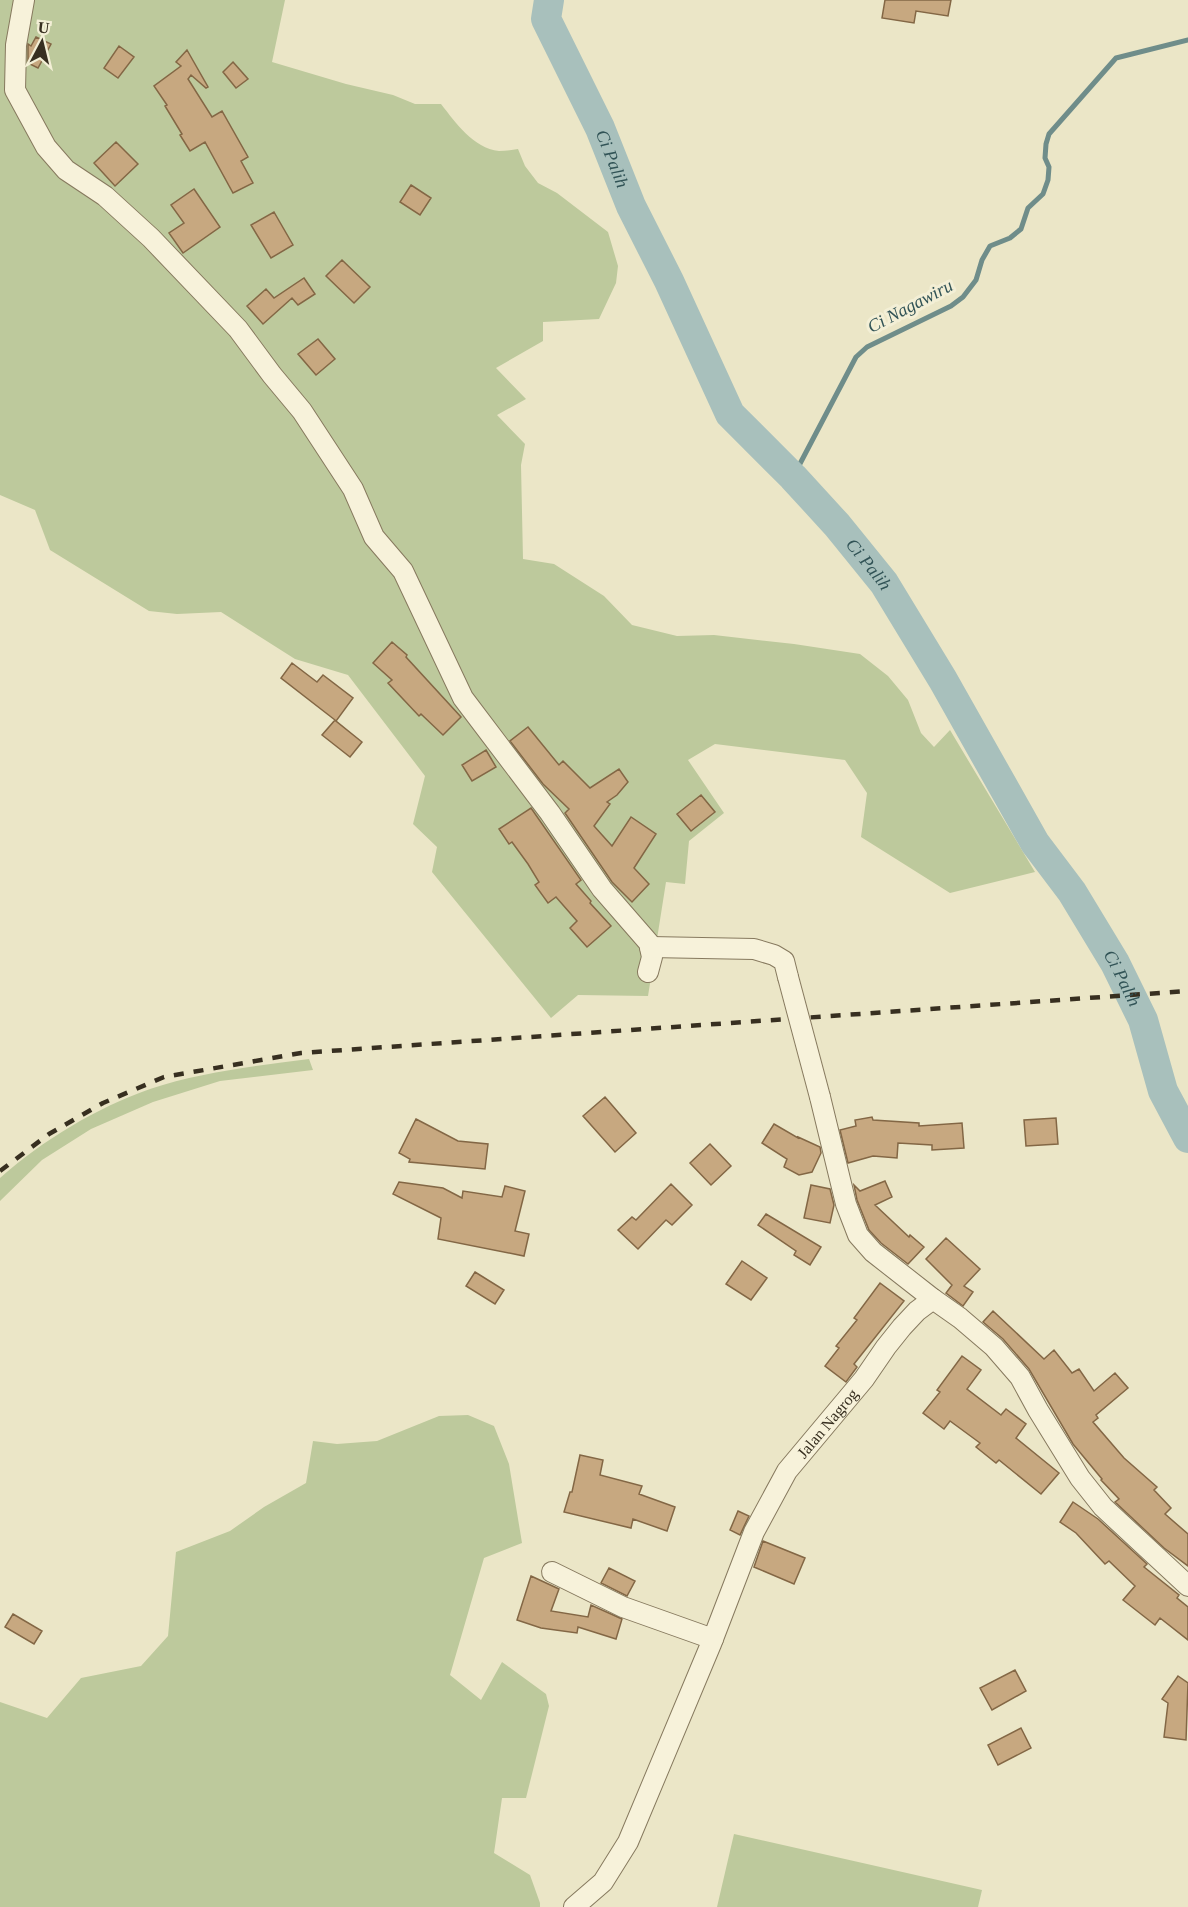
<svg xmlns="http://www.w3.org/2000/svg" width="1188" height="1907" font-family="Georgia,serif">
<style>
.green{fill:#bdc99c}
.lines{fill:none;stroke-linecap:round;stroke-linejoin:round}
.stream{stroke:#6f8d8a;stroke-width:5}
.river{stroke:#a8c0bc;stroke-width:30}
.building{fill:#c7a880;stroke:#836745;stroke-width:1.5}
.street-casing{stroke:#86795e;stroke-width:22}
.street{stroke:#f7f2da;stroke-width:20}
.rail{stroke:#372f20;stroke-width:4.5;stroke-dasharray:10 10;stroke-linecap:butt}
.street-bridge-casing{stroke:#86795e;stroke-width:22;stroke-linecap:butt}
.street-bridge{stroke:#f7f2da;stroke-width:20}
.labels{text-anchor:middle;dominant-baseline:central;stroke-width:6;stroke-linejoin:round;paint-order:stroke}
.street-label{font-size:16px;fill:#372f20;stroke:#f3efd6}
.water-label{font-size:18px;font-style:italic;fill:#315356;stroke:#f3efd6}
</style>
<rect width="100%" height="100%" fill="#ebe6c7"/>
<path class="green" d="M 0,0 L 285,0 L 272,62 L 346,84 L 393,95 L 415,104 L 441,104 C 456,123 473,148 499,151 C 505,151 512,150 518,149 L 525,166 L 538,183 L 557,193 L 608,232 L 618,266 L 616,283 L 599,319 L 543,322 L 543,341 L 496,368 L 526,399 L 497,415 L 525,444 L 521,465 L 523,559 L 554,564 L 604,596 L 632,625 L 677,636 L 714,635 L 794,644 L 860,654 L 888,676 L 908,700 L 921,733 L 934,747 L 950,730 L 1035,872 L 950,893 L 861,837 L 867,793 L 845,760 L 715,744 L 688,760 L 724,813 L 689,841 L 685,884 L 666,882 L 648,996 L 578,995 L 551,1018 L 432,872 L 437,847 L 413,824 L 425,776 L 348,675 L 295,659 L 221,612 L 177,614 L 149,611 L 50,550 L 35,510 L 0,495 Z
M 309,1059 L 313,1070 L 220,1081 L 153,1102 L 91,1129 L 42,1160 L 0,1201 L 0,1178 C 43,1140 96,1108 150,1089 C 201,1072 256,1066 309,1059 Z
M 468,1415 L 494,1426 L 509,1464 L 522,1543 L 484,1558 L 450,1675 L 481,1700 L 502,1662 L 546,1694 L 549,1706 L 526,1798 L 502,1798 L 494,1853 L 530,1875 L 540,1903 L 540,1907 L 0,1907 L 0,1702 L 47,1718 L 81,1678 L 141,1666 L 168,1636 L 176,1552 L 230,1531 L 264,1507 L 306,1483 L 313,1441 L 337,1444 L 377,1441 L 439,1416 Z
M 734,1834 L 982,1890 L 978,1907 L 717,1907 Z"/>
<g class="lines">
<path class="stream" d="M 793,477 L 856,357 L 867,347 L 951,306 L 963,297 L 976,280 L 982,260 L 990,246 L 1010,238 L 1021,229 L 1028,208 L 1043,194 L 1048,180 L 1049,167 L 1045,158 L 1046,144 L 1049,134 L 1116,58 L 1188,40"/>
<path class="river" id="s1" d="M 549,0 L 546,19 L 600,128 L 631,206 L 669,281 L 730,414 L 793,477 L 837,525 L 884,583 L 943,680 L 1035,843 L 1072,892 L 1115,963 L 1143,1020 L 1163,1091 L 1188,1138"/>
</g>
<path class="building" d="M 885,0 L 951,0 L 948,16 L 916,11 L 914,23 L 882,18 Z
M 36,37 L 51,44 L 38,68 L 28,63 L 28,44 L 31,46 Z
M 119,46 L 134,57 L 118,78 L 104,68 Z
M 187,50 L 208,87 L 206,88 L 191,75 L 188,79 L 212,117 L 222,111 L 248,157 L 241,161 L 253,183 L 233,193 L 205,142 L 190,151 L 180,135 L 182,134 L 165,106 L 167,105 L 154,86 L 181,66 L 176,62 Z
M 233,62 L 248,79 L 236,88 L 223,72 Z
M 116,142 L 138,164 L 115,186 L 94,163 Z
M 411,185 L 431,198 L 420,215 L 400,202 Z
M 194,189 L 220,227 L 183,253 L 169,233 L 184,223 L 171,205 Z
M 274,212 L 293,245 L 271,258 L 251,225 Z
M 342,260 L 370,287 L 354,303 L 326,276 Z
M 304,278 L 315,294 L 298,305 L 292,298 L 263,324 L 247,306 L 266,289 L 274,298 Z
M 318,339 L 335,359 L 316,375 L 298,354 Z
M 392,642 L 407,655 L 406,657 L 461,717 L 443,735 L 421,714 L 419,716 L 388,683 L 392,680 L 373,663 Z
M 292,663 L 317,682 L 323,675 L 353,698 L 336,721 L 362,742 L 350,757 L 322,735 L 335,720 L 281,678 Z
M 528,727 L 559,765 L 563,761 L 590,788 L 619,769 L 628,782 L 617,795 L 607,802 L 610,804 L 594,826 L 612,846 L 631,817 L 656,834 L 634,868 L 649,884 L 632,902 L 612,882 L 565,813 L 569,809 L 543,784 L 510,741 Z
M 486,750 L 496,767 L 472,781 L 462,765 Z
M 701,795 L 715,812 L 691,831 L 677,814 Z
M 531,808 L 581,880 L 576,884 L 591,901 L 590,903 L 611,926 L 587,947 L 570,928 L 577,921 L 556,897 L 548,903 L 535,885 L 539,882 L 528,864 L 512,842 L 509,844 L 499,829 Z
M 605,1097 L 636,1133 L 615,1152 L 583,1116 Z
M 872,1117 L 873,1120 L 919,1123 L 919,1126 L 962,1123 L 964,1148 L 932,1150 L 932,1145 L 898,1143 L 897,1158 L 873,1156 L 848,1163 L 840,1130 L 856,1126 L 855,1120 Z
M 1056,1118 L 1058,1144 L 1026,1146 L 1024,1120 Z
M 416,1119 L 458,1141 L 488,1144 L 485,1169 L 409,1162 L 410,1159 L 399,1153 Z
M 774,1124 L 798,1138 L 798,1137 L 820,1147 L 821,1153 L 812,1172 L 799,1175 L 784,1167 L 787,1159 L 762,1143 Z
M 710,1144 L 731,1166 L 711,1185 L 690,1163 Z
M 885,1181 L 892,1197 L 875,1205 L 909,1237 L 910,1235 L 924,1247 L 908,1264 L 881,1243 L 869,1230 L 857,1200 L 854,1185 L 860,1191 Z
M 399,1182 L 443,1188 L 462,1198 L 463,1191 L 502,1197 L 505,1186 L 525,1191 L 515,1231 L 529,1234 L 524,1256 L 438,1239 L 441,1218 L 393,1194 Z
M 671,1184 L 692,1205 L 672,1225 L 666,1220 L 638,1249 L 618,1230 L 632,1217 L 636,1220 Z
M 811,1185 L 830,1189 L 834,1205 L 830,1223 L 804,1218 Z
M 766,1214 L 821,1247 L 810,1265 L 794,1255 L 796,1251 L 758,1225 Z
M 946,1238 L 980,1269 L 964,1286 L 973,1292 L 963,1306 L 946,1293 L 952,1285 L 926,1259 Z
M 742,1261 L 767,1278 L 751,1300 L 726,1284 Z
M 475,1272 L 504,1290 L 495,1304 L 466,1286 Z
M 880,1283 L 904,1301 L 854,1364 L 857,1367 L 846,1382 L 825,1366 L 839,1348 L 836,1346 L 857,1320 L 854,1318 Z
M 993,1311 L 1044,1359 L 1054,1350 L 1072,1373 L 1079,1369 L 1094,1391 L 1115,1373 L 1128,1388 L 1096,1415 L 1098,1418 L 1093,1422 L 1124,1458 L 1157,1487 L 1154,1490 L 1171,1508 L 1165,1514 L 1188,1534 L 1188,1566 L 1164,1548 L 1115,1502 L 1119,1499 L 1101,1480 L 1102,1479 L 1073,1444 L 1029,1369 L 1003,1339 L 983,1322 Z
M 962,1356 L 981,1370 L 967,1389 L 1001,1415 L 1006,1409 L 1026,1424 L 1016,1438 L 1059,1473 L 1041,1494 L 999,1460 L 996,1463 L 976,1447 L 980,1443 L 950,1421 L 944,1429 L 923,1413 L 940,1392 L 937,1390 Z
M 580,1455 L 603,1460 L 600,1475 L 642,1486 L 639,1494 L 675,1507 L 667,1531 L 633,1519 L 631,1528 L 564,1512 L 570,1492 L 572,1492 Z
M 1073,1502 L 1098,1519 L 1147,1564 L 1144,1567 L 1179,1595 L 1177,1598 L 1188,1607 L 1188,1640 L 1160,1618 L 1155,1625 L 1123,1600 L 1135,1586 L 1109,1561 L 1105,1564 L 1076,1533 L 1060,1522 Z
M 738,1511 L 749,1516 L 740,1535 L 730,1530 Z
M 763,1541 L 805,1558 L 794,1584 L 754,1567 Z
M 609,1568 L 635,1581 L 627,1596 L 601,1583 Z
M 531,1576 L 559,1589 L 551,1611 L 588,1617 L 591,1605 L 622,1619 L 616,1639 L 578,1627 L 577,1633 L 541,1628 L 517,1620 Z
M 13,1614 L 42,1631 L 34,1644 L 5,1627 Z
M 1015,1670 L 1026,1691 L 992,1710 L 980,1688 Z
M 1178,1676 L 1188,1683 L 1186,1740 L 1164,1737 L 1168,1703 L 1162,1699 Z
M 1021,1728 L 1031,1748 L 998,1765 L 988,1745 Z"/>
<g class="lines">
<g class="street-casing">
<g id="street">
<path d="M 24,0 L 16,45 L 15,90 L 46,147 L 66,170 L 105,196 L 151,238 L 238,329 L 272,375 L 302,411 L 353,489 L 374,537 L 403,571 L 463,698 L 550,813 L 602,889 L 649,943 L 652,957 L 648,972"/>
<path d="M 650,947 L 754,949 L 774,955 L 784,961 L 788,977"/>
<path d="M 820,1097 L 846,1204 L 858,1235 L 873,1252 L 933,1299"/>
<path d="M 552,1572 L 623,1607 L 713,1639"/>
<path id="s2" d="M 574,1907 L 603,1882 L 628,1842 L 711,1644 L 754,1532 L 787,1471 L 864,1379 L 886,1347 L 902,1327 L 917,1311 L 933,1299 L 960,1318 L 994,1347 L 1020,1377 L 1038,1410 L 1080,1478 L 1103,1507 L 1188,1586"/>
</g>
</g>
<use href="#street" class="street"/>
<path class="rail" d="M 0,1171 L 49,1134 L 103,1103 L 164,1077 L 301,1053 L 1188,991"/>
<g class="street-bridge-casing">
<path id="street-bridge" d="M 788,977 L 820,1097"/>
</g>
<use href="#street-bridge" class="street-bridge"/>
</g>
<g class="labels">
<g class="street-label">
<text stroke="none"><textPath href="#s2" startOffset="552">Jalan Nagrog</textPath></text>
</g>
<g class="water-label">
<text stroke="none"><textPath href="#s1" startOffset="174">Ci Palih</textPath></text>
<text transform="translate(910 306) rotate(-28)">Ci Nagawiru</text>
<text stroke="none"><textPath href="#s1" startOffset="660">Ci Palih</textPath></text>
<text stroke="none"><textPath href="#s1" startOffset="1146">Ci Palih</textPath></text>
</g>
</g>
<g transform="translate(42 42) rotate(7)" stroke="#f3efd6" stroke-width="4.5" paint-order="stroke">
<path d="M0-4.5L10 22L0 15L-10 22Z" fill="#372f20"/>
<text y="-9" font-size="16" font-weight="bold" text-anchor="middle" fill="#372f20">U</text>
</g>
</svg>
